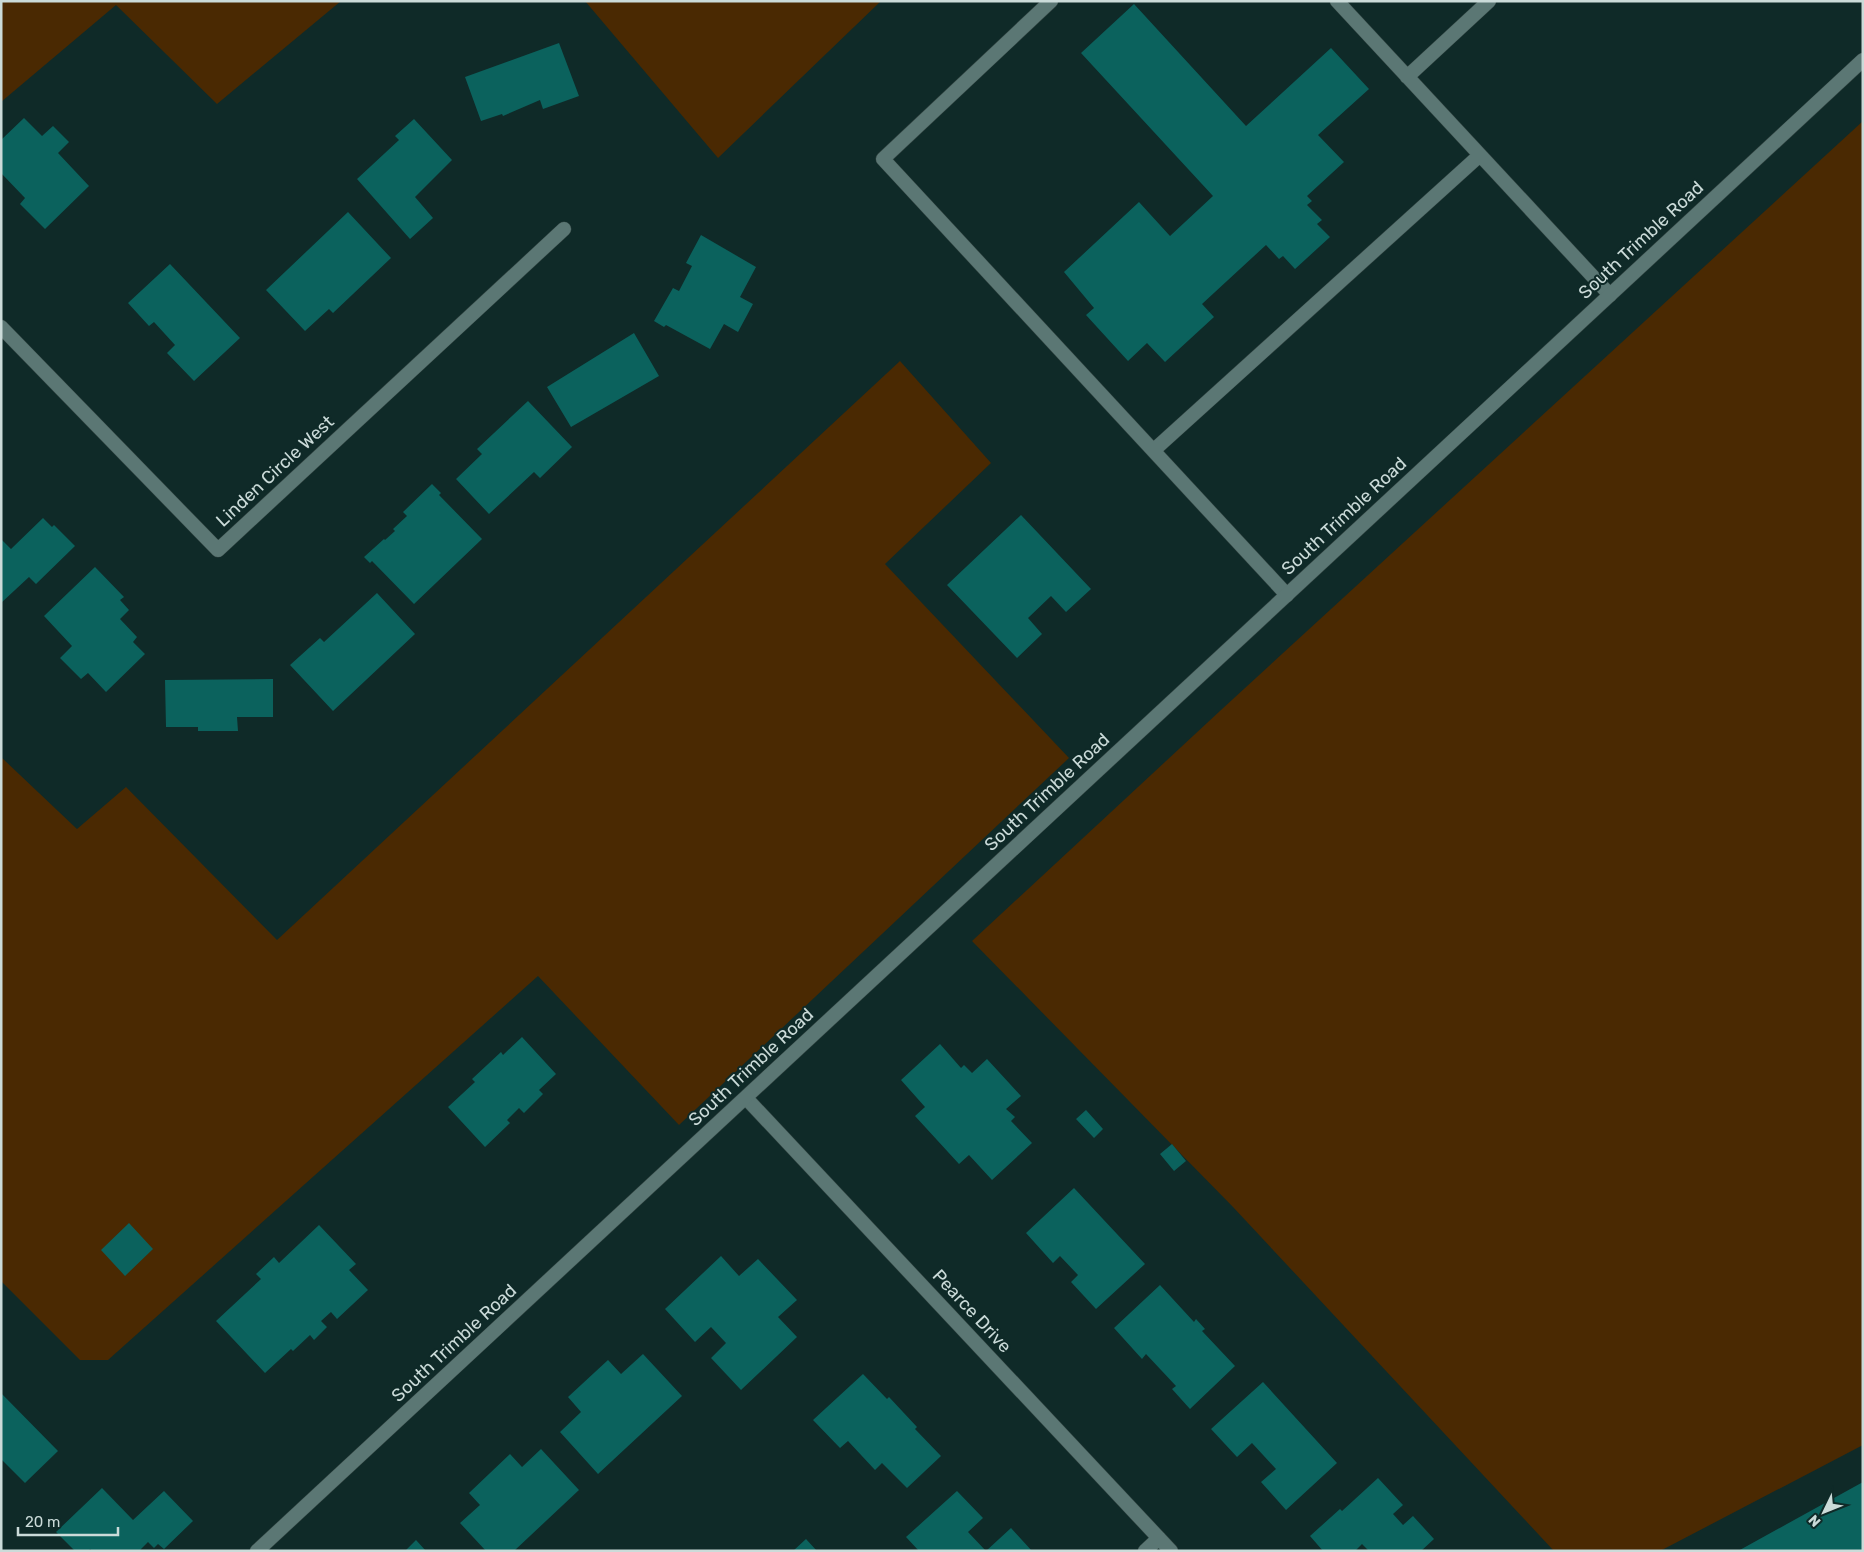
<svg xmlns="http://www.w3.org/2000/svg" width="1864" height="1552" font-family="Rubik,sans-serif">
<style>
.green{fill:#4a2902}
.building{fill:#0b625d}
.lines{fill:none;stroke-linecap:round;stroke-linejoin:round}
.service-casing{stroke:#314341;stroke-width:15}
.minor-casing{stroke:#314341;stroke-width:15}
.secondary-casing{stroke:#314341;stroke-width:15}
.service{stroke:#5b7774;stroke-width:14}
.minor{stroke:#5b7774;stroke-width:14}
.secondary{stroke:#5b7774;stroke-width:14}
.labels{text-anchor:middle;dominant-baseline:central;stroke-width:4;stroke-linejoin:round;paint-order:stroke}
.street-label{font-size:18px;fill:#cbdbd9;stroke:#0f2a28}
</style>
<rect width="100%" height="100%" fill="#0f2a28"/>
<path class="green" d="M 1,1 L 341,1 L 217,104 L 116,5 L 1,102 Z
M 585,1 L 881,1 L 718,158 Z
M 1863,121 L 1863,1445 L 1660,1551 L 1554,1551 L 1233,1207 L 972,941 L 1221,710 Z
M 900,361 L 991,463 L 885,564 L 1069,758 L 679,1125 L 538,976 L 108,1360 L 80,1360 L 1,1281 L 1,757 L 77,829 L 126,787 L 277,940 Z"/>
<path class="building" d="M 1134,4 L 1246,126 L 1331,48 L 1369,89 L 1318,135 L 1344,162 L 1307,196 L 1312,201 L 1307,205 L 1322,220 L 1317,224 L 1330,237 L 1295,269 L 1283,256 L 1279,259 L 1266,245 L 1202,304 L 1214,317 L 1165,362 L 1147,343 L 1128,361 L 1086,315 L 1094,308 L 1064,272 L 1139,202 L 1170,236 L 1213,196 L 1081,53 Z
M 559,43 L 579,96 L 543,109 L 540,100 L 503,116 L 502,114 L 481,121 L 465,77 Z
M 24,118 L 42,136 L 53,126 L 69,142 L 58,153 L 89,186 L 45,229 L 20,204 L 25,198 L 1,173 L 1,140 Z
M 414,119 L 452,160 L 415,197 L 433,218 L 410,239 L 357,179 L 399,140 L 395,136 Z
M 348,212 L 391,258 L 333,313 L 329,309 L 305,331 L 266,290 Z
M 701,235 L 756,267 L 740,297 L 753,304 L 738,332 L 724,324 L 710,349 L 666,325 L 664,327 L 654,321 L 673,288 L 679,291 L 692,266 L 686,263 Z
M 170,264 L 240,338 L 194,381 L 167,353 L 175,345 L 154,322 L 149,326 L 128,303 Z
M 634,333 L 659,376 L 571,427 L 547,387 Z
M 528,401 L 572,447 L 540,478 L 534,472 L 489,514 L 456,479 L 482,454 L 477,449 Z
M 432,484 L 441,493 L 439,495 L 482,539 L 414,604 L 372,561 L 370,563 L 364,557 L 384,539 L 385,540 L 395,531 L 393,529 L 407,516 L 403,512 Z
M 1021,515 L 1091,589 L 1066,612 L 1051,596 L 1028,618 L 1042,634 L 1017,658 L 947,585 Z
M 43,518 L 52,527 L 54,525 L 75,546 L 36,584 L 29,577 L 1,603 L 1,539 L 11,549 Z
M 95,567 L 124,597 L 120,600 L 129,610 L 120,619 L 137,637 L 133,642 L 145,654 L 106,692 L 88,673 L 81,679 L 60,658 L 72,646 L 44,616 Z
M 377,593 L 415,634 L 333,711 L 290,665 L 320,638 L 324,642 Z
M 273,679 L 273,717 L 237,717 L 238,731 L 198,731 L 198,727 L 166,727 L 165,680 Z
M 522,1037 L 556,1074 L 539,1090 L 543,1094 L 524,1113 L 519,1108 L 507,1120 L 510,1123 L 485,1147 L 448,1107 L 475,1082 L 472,1079 L 501,1052 L 503,1055 Z
M 940,1044 L 961,1068 L 964,1065 L 972,1073 L 987,1059 L 1021,1096 L 1006,1109 L 1015,1117 L 1011,1121 L 1032,1143 L 992,1180 L 969,1155 L 959,1164 L 915,1116 L 925,1107 L 901,1080 Z
M 1086,1110 L 1103,1129 L 1094,1138 L 1076,1119 Z
M 1172,1144 L 1186,1161 L 1174,1171 L 1160,1154 Z
M 1074,1188 L 1145,1264 L 1096,1309 L 1071,1282 L 1078,1275 L 1060,1256 L 1053,1263 L 1026,1233 Z
M 129,1223 L 153,1249 L 125,1276 L 101,1250 Z
M 319,1225 L 356,1264 L 349,1270 L 368,1290 L 337,1319 L 331,1312 L 321,1321 L 327,1327 L 314,1340 L 310,1335 L 293,1351 L 291,1349 L 265,1373 L 216,1321 L 261,1279 L 256,1274 L 274,1257 L 279,1263 Z
M 721,1256 L 739,1276 L 758,1259 L 797,1300 L 778,1317 L 797,1337 L 741,1390 L 711,1358 L 726,1343 L 711,1327 L 695,1342 L 665,1309 Z
M 1160,1285 L 1194,1322 L 1196,1319 L 1205,1329 L 1202,1331 L 1235,1366 L 1190,1409 L 1172,1389 L 1176,1386 L 1146,1354 L 1142,1359 L 1114,1328 Z
M 643,1354 L 682,1396 L 598,1474 L 560,1432 L 581,1412 L 568,1397 L 608,1360 L 621,1374 Z
M 863,1374 L 887,1399 L 889,1397 L 917,1427 L 915,1429 L 941,1456 L 907,1488 L 882,1463 L 875,1470 L 848,1441 L 840,1448 L 813,1420 Z
M 1263,1382 L 1337,1463 L 1286,1510 L 1261,1482 L 1276,1469 L 1252,1443 L 1237,1457 L 1211,1429 Z
M 1,1393 L 58,1451 L 25,1483 L 1,1459 Z
M 541,1449 L 579,1490 L 514,1551 L 486,1551 L 460,1523 L 480,1505 L 469,1493 L 510,1454 L 522,1467 Z
M 1378,1478 L 1403,1505 L 1393,1514 L 1403,1525 L 1413,1516 L 1434,1539 L 1421,1551 L 1367,1551 L 1368,1550 L 1362,1544 L 1355,1551 L 1323,1551 L 1310,1536 L 1340,1509 L 1342,1511 Z
M 1863,1482 L 1863,1551 L 1738,1551 Z
M 102,1488 L 133,1520 L 164,1491 L 193,1521 L 164,1549 L 158,1544 L 154,1548 L 148,1542 L 139,1551 L 92,1551 L 90,1549 L 89,1551 L 75,1551 L 56,1532 Z
M 957,1491 L 983,1518 L 968,1532 L 986,1551 L 919,1551 L 906,1537 Z
M 1011,1528 L 1032,1551 L 986,1551 Z
M 806,1539 L 817,1551 L 793,1551 Z
M 416,1540 L 426,1551 L 405,1551 Z"/>
<g class="lines">
<g class="service-casing">
<path id="service" d="M 1051,1 L 883,159 L 1287,595
M 1337,1 L 1610,295
M 1407,77 L 1489,1
M 1154,450 L 1480,155"/>
</g>
<g class="minor-casing">
<path id="minor" d="M 1,327 L 218,550 L 564,229
M 746,1098 L 1171,1551
M 1145,1551 L 1159,1538"/>
</g>
<g class="secondary-casing">
<path id="secondary" d="M 257,1551 L 1863,60"/>
</g>
<use href="#service" class="service"/>
<use href="#minor" class="minor"/>
<use href="#secondary" class="secondary"/>
</g>
<g class="labels">
<g class="street-label">
<text transform="translate(1641 240) rotate(-43)">South Trimble Road</text>
<text transform="translate(275 471) rotate(-43)">Linden Circle West</text>
<text transform="translate(1344 516) rotate(-43)">South Trimble Road</text>
<text transform="translate(1047 792) rotate(-43)">South Trimble Road</text>
<text transform="translate(751 1067) rotate(-43)">South Trimble Road</text>
<text transform="translate(972 1311) rotate(47)">Pearce Drive</text>
<text transform="translate(454 1343) rotate(-43)">South Trimble Road</text>
</g>
</g>
<rect width="1864" height="1552" fill="none" stroke="#cbdbd9" stroke-width="5"/>
<g transform="translate(1824 1512) rotate(227)" stroke="#0f2a28" stroke-width="4" paint-order="stroke">
<path d="M0-4L9 19L0 12L-9 19Z" fill="#cbdbd9"/>
<text y="-8" font-size="14" font-weight="bold" text-anchor="middle" fill="#cbdbd9">N</text>
</g>
<path d="M18 1527v8h100v-8" fill="none" stroke="#cbdbd9" stroke-width="2.5"/>
<text x="25" y="1527" font-size="15" fill="#cbdbd9" stroke="#0f2a28" stroke-width="4" paint-order="stroke">20 m</text>
</svg>
